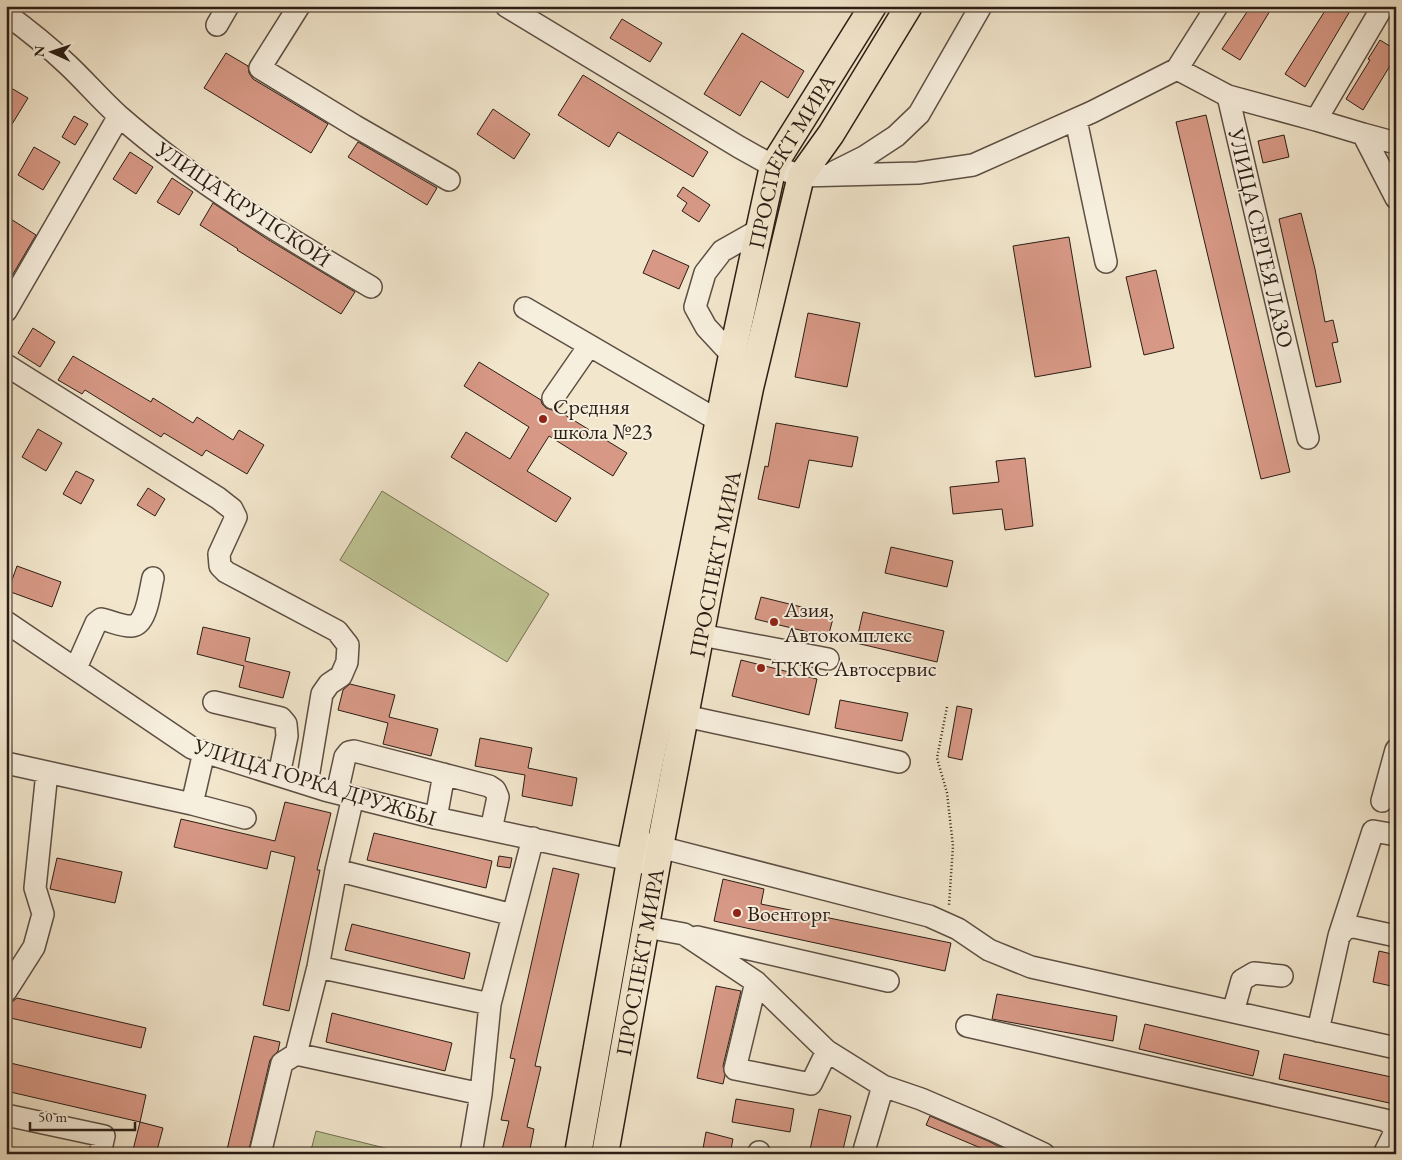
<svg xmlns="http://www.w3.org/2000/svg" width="1402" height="1160" font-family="'EB Garamond',serif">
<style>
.green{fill:#bfc494;stroke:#757054}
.building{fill:#d79885;stroke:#2b1d15}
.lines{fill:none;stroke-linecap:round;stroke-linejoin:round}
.minor-casing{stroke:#5d4f43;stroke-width:24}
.major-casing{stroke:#2b1d15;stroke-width:29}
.path{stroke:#2b1d15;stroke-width:2.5;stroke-dasharray:1 2.5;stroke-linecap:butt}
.minor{stroke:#f7efde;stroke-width:21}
.major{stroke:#f2e6cc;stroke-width:26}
.poi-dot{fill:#8f2418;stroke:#f7efde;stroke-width:2}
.labels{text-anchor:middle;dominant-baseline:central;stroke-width:4;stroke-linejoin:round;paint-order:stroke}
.street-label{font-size:22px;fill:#2b1d15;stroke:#f7efde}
.poi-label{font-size:22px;fill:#2b1d15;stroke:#f7efde;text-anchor:start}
</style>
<rect width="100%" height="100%" fill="#f2e6cc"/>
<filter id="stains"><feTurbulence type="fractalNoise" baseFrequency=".004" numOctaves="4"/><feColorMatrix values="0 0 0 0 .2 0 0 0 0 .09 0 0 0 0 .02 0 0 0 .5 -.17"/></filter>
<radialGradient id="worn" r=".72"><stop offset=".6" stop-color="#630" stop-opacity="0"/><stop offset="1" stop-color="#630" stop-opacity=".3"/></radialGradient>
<path class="green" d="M 382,491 L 549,594 L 507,662 L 340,560 Z
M 316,1131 L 397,1151 L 396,1154 L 310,1154 Z"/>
<path class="building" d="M 1251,6 L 1273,6 L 1240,60 L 1222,49 Z
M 1328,6 L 1353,6 L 1305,87 L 1285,74 Z
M 622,19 L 662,43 L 650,62 L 610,38 Z
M 742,33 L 804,71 L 788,98 L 761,81 L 740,116 L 704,94 Z
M 1380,40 L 1396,50 L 1396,56 L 1363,110 L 1346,99 L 1370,60 L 1368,59 Z
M 226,53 L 248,66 L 249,73 L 253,79 L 328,124 L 311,153 L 204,88 Z
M 583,75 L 708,152 L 693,177 L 618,132 L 609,147 L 558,115 Z
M 6,85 L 28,98 L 6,134 Z
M 493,109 L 530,134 L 514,159 L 477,134 Z
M 1206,115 L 1290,472 L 1261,479 L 1176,122 Z
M 74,116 L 88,124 L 75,145 L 62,137 Z
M 1284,135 L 1289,157 L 1263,163 L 1258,141 Z
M 358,142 L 437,188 L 427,205 L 348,157 Z
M 34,147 L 60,162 L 43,190 L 18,175 Z
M 130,152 L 153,167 L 136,194 L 113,179 Z
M 172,178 L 193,192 L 179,215 L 157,202 Z
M 683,187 L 710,205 L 699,222 L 682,211 L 687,203 L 677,196 Z
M 213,203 L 267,239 L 355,292 L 341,314 L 237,250 L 238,249 L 200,225 Z
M 1301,213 L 1315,269 L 1325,322 L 1333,320 L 1338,342 L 1332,343 L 1341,382 L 1316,387 L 1279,219 Z
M 6,216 L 36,235 L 6,286 Z
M 1069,237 L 1091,367 L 1035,377 L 1013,246 Z
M 653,250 L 689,266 L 679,289 L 643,273 Z
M 1156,270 L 1174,348 L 1144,355 L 1126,277 Z
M 808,313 L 860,323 L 847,387 L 795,377 Z
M 33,328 L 55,342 L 40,367 L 18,353 Z
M 73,356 L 151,402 L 153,398 L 193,423 L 197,417 L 233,440 L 239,430 L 264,445 L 247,474 L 206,450 L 202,456 L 164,433 L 161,437 L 85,390 L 82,394 L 58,380 Z
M 479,362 L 541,400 L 542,404 L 546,408 L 552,410 L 557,410 L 627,453 L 613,476 L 549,436 L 527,471 L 571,498 L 556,522 L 451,457 L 466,432 L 510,459 L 529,427 L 464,386 Z
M 776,423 L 858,437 L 852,467 L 809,460 L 799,508 L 758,499 L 765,466 L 768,467 Z
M 38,429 L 62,443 L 46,471 L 22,457 Z
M 1025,458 L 1033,526 L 1005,530 L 1002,509 L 953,514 L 950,487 L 999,482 L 996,461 Z
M 76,471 L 94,480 L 81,504 L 63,494 Z
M 148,488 L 165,499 L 155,516 L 137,505 Z
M 891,547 L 953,561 L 947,587 L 885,573 Z
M 17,566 L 61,582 L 52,607 L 8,591 Z
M 761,597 L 834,615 L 828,637 L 755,619 Z
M 863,612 L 944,631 L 937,662 L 856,643 Z
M 203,627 L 250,638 L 245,661 L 290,672 L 283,698 L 239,687 L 244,666 L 197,654 Z
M 741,660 L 817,679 L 809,715 L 732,696 Z
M 350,684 L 395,695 L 389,717 L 438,729 L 431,756 L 383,744 L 388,723 L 338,710 L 343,690 Z
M 840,700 L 908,713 L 902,741 L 835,728 Z
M 957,706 L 972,709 L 962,760 L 948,757 Z
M 480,738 L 532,748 L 528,768 L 577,778 L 572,806 L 522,796 L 525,775 L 475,766 Z
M 285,802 L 331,813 L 317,870 L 320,870 L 289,1011 L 263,1005 L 295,857 L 271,851 L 267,869 L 174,847 L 181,819 L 275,841 Z
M 374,833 L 492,861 L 486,888 L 367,860 Z
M 499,856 L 512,858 L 510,868 L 497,866 Z
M 57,858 L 122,872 L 115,903 L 50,889 Z
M 553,868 L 579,874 L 535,1066 L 541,1067 L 527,1127 L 534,1129 L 529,1154 L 501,1154 L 509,1121 L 501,1120 L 515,1059 L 510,1058 Z
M 723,879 L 764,889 L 761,904 L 951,943 L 945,971 L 714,921 Z
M 352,924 L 470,953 L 464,979 L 345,950 Z
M 1379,951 L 1396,955 L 1396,987 L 1373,982 Z
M 716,986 L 741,991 L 723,1066 L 725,1075 L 723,1084 L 697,1078 Z
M 997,994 L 1117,1016 L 1113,1041 L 992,1019 Z
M 17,998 L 146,1028 L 141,1048 L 6,1017 L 6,1003 L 12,1002 Z
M 332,1013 L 452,1043 L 445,1071 L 326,1042 Z
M 1145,1024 L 1259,1051 L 1253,1076 L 1139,1049 Z
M 254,1036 L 280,1042 L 278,1051 L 270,1060 L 248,1154 L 226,1154 Z
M 1284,1054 L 1396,1078 L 1396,1094 L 1394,1104 L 1279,1079 Z
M 6,1062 L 146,1095 L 140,1122 L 6,1091 Z
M 736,1099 L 794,1109 L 790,1132 L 732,1122 Z
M 819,1109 L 851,1116 L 842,1154 L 809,1154 Z
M 930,1116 L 988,1141 L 1014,1154 L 995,1154 L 926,1125 Z
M 140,1122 L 163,1128 L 156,1154 L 132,1154 Z
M 706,1132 L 733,1139 L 730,1154 L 702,1154 Z"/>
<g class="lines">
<g class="minor-casing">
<path id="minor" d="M 299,6 L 260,68 L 355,126 L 449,180
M 506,6 L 739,147 L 773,166 L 801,176 L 918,173 L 973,165 L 1092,112 L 1177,69
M 1217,6 L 1177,69 L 1228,96 L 1308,438
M 1383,6 L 1316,120 L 1363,134 L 1396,198
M 6,14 C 28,30 49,47 68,65 C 86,82 101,100 119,116 C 196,183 284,236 371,287
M 217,25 L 228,6
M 1228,96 L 1316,120
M 1076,120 L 1106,262
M 1363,134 L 1396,143
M 834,172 L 864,157 L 896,136 L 919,114 L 981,6
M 525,308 L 719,421
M 6,311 L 119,116
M 732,355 L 706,327 L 695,307 L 705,273 L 722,251 L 761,229
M 6,365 L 218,498 L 232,509 L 236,517 L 219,554 L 220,566 L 226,572 L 337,631 L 348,645 L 347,662 L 341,676 L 329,684 L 322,694 L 307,784
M 553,398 L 589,346
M 6,622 L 192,748 L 325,790 L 436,818 L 644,863
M 701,635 L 828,659
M 76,668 L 96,623 L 101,619 C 111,621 123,627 132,626 C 147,625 150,589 153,578
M 214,702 L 281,718 L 286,724 L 287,736 L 279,775
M 685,716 L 899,762
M 204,752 L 192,804 L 245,818
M 6,763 L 192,804
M 337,793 L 345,757 L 349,752 L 354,751 L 489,786 L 495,790 L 498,797 L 491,830
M 1382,801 L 1396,750
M 436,818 L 444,774
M 644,843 L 929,916 L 958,929 L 989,950 L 1031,967 L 1396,1048
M 336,870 L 513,915
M 646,927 L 684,934 L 756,982 L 827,1051 L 883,1086 L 921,1099 L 993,1130 L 1044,1154
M 1339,936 L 1373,831 L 1396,835
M 697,937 L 888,981
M 318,967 L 490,1004
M 756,982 L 735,1069 L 811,1084 L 827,1051
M 6,991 L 34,947 L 43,914 L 35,888 L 47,772
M 1233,1012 L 1242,980 L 1254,973 L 1282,976
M 967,1026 L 1385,1120 L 1396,1128
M 1318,1031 L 1339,936 L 1346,928 L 1354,927 L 1396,936
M 296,1054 L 481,1094
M 6,1115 L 104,1136 L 100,1154
M 260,1154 L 282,1063 L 296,1054 L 318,967 L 336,870 L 353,797
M 471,1154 L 481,1094 L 490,1004 L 533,838
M 758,1154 L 759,1152
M 863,1154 L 883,1086
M 1384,1154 L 1396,1130"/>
</g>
<g class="major-casing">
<g id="major">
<path id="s1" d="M 578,1154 L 630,861 L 732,355 L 773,166 L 873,6"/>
<path id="s2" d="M 605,1154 L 660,847 L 710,585 L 750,388 L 801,176 L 831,134 L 909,6"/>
</g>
</g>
<path class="path" d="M 947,707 L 937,758 L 947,793 L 953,846 L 949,905"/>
<use href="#minor" class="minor"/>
<use href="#major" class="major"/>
</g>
<g class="poi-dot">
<circle cx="543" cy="419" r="5"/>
<circle cx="774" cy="622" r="5"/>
<circle cx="761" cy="668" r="5"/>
<circle cx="737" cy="913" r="5"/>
</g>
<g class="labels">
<g class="street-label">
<text stroke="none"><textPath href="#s1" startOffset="1018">ПРОСПЕКТ МИРА</textPath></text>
<text transform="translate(243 204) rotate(34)">УЛИЦА КРУПСКОЙ</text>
<text transform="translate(1261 238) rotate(77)">УЛИЦА СЕРГЕЯ ЛАЗО</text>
<text stroke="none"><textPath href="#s2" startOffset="600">ПРОСПЕКТ МИРА</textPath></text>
<text transform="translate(315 782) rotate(17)">УЛИЦА ГОРКА ДРУЖБЫ</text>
<text stroke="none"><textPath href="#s2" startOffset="195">ПРОСПЕКТ МИРА</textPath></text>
</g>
<g class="poi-label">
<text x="553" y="406">Средняя<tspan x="553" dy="25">школа №23</tspan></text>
<text x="784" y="609">Азия,<tspan x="784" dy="25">Автокомплекс</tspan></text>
<text x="771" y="668">ТККС Автосервис</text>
<text x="747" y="913">Военторг</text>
</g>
</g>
<rect width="1402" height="1160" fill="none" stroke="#f2e6cc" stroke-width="25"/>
<rect x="8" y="8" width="1387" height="1145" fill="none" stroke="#2b1d15" stroke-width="2.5"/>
<rect x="12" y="12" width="1377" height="1135" fill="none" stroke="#2b1d15"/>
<g transform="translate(52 52) rotate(273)" stroke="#f7efde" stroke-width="4" paint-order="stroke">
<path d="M0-4L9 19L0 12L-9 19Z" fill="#2b1d15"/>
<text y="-8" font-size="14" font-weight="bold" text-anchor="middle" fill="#2b1d15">N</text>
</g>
<path d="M30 1122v8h105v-8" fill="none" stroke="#2b1d15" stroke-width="2.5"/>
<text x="38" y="1122" font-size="15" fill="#2b1d15" stroke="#f7efde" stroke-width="4" paint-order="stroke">50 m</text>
<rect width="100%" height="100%" filter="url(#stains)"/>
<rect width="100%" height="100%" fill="url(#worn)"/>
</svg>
